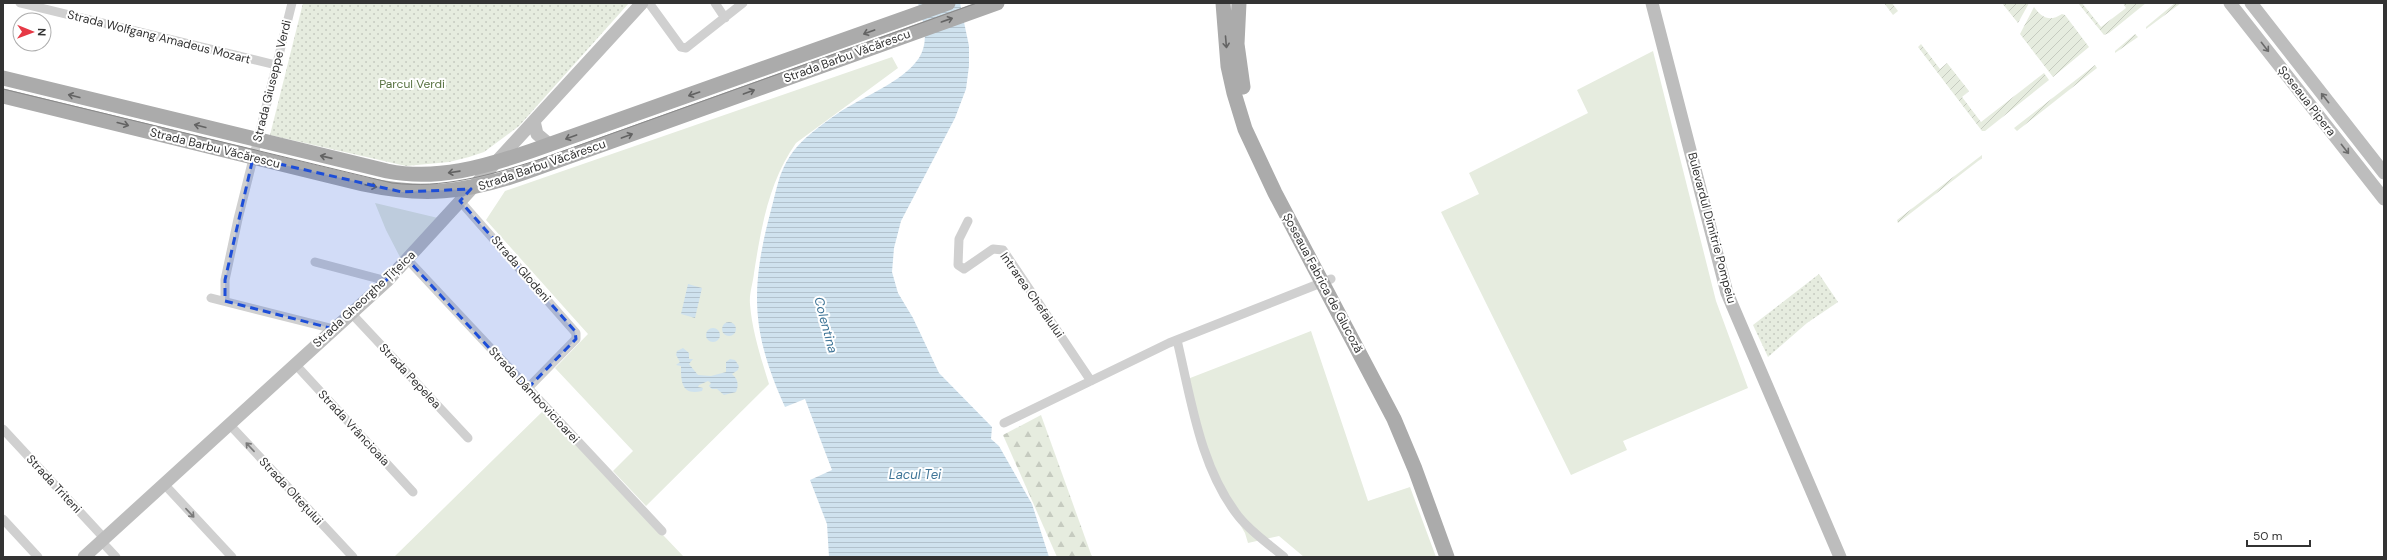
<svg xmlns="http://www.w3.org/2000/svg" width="2387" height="560" font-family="'DM Sans',sans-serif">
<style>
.grass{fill:#e6ecdf}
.forest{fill:url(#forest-firs)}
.park{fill:url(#park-dots)}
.garden{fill:url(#garden-furrows)}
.water{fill:url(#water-rules)}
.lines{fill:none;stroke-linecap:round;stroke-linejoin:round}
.street{stroke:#d0d0d0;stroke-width:9}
.secondary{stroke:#bdbdbd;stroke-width:13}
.primary{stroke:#ababab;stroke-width:15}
.tram{stroke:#888;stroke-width:1}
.oneway{stroke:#636363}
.oneway2{stroke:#6a6a6a}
.oneway3{stroke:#7a7a7a}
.marked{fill:#1d4ed8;fill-opacity:0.2;stroke:#1d4ed8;stroke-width:3;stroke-dasharray:8 5;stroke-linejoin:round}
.labels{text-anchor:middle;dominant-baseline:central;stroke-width:4;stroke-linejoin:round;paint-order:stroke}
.street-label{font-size:12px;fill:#333;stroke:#fff}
.park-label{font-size:12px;fill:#56703f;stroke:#fff}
.water-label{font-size:13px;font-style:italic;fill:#3f7597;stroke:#fff}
</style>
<defs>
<pattern id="forest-firs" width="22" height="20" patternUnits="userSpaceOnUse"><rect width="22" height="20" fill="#e6ecdf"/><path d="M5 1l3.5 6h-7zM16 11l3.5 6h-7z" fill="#c6cbc0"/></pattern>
<pattern id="park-dots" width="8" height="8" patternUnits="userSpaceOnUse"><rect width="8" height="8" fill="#e6ecdf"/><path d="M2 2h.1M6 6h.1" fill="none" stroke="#c6cbc0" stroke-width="1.8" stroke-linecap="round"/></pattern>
<pattern id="garden-furrows" width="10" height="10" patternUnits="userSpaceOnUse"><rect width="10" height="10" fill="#e6ecdf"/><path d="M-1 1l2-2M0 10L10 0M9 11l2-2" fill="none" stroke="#c6cbc0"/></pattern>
<pattern id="water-rules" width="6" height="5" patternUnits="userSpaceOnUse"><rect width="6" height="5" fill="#cfe2ee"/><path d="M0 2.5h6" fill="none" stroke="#b2c2cd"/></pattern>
</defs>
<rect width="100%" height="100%" fill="#fff"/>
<path class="grass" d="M 1653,51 L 1716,301 L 1748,388 L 1623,441 L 1627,450 L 1571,475 L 1441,212 L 1479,194 L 1469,173 L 1588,113 L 1577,90 Z
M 892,57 L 898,68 L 796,143 C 769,181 761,228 754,273 C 753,283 749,294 750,304 C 752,331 761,358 769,384 L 646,506 L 613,471 L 633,451 L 555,368 L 588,334 L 486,220 L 505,191 Z
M 375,203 L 438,218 L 401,259 L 386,230 Z
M 1311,331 L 1368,501 L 1410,487 L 1436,557 L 1304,557 L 1279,536 L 1248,543 L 1245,533 L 1219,489 L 1185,380 Z
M 544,410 L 684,557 L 394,557 Z"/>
<path class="forest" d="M 1041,415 L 1092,557 L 1057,557 L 1003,435 Z"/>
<path class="park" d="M 303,3 L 629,3 L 519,126 L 484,152 L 469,157 L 449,162 L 406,166 L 270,135 Z
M 1819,274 L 1838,302 L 1807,323 L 1768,357 L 1753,325 Z"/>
<path class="garden" d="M 1884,3 L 1892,3 L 1898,11 L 1893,15 Z
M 2002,3 L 2029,3 L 2018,23 Z
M 2078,3 L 2082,3 L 2101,27 L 2126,8 L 2123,3 L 2146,3 L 2109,33 L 2104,35 Z
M 2175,3 L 2181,3 L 2146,29 L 2146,27 Z
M 2034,7 C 2042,18 2050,22 2062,14 L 2065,15 L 2089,47 L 2053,77 L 2020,34 Z
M 2135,34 L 2138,37 L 2115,53 L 2115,51 Z
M 1921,44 L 1940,69 L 1947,63 L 1969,91 L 1962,97 L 1981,122 L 2044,73 L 2049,80 L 1985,131 L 1982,131 L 1918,47 Z
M 2095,65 L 2097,68 L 2017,131 L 2014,128 Z
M 1982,155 L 1982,158 L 1898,223 L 1897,220 Z"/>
<path class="water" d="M 918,3 L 960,3 L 969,46 L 969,66 L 966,89 L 955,118 L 901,221 L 894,248 L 892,272 L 898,293 L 913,318 L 939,373 L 992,427 L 991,439 L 999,446 L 1032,504 L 1049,557 L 829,557 L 827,524 L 810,480 L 832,470 L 805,399 L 785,407 C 751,332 750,289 771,210 C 776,192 779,172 790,156 C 800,140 821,125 837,114 C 861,97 902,83 919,58 C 930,40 923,22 918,3 Z
M 688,284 L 702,288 L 695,318 L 681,314 Z
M722 329a7 7 0 1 1 14 0a7 7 0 1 1-14 0Z
M706 335a7 7 0 1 1 14 0a7 7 0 1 1-14 0Z
M 683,348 L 689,353 L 689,359 L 693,359 L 689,364 L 698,375 L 711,376 L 726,372 L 726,362 L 730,359 L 735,360 L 739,366 L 738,370 L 732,374 C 738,379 739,385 736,392 L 724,395 L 717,389 L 712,389 L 709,386 L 711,383 L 708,381 L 699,385 L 698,387 L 703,388 L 702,391 C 681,396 681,381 681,366 L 676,365 L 680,362 L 676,355 L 677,351 Z"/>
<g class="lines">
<path class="street" d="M 20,3 L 276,65
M 649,3 L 681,47 L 686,48 L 743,3
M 715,3 L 725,18
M 460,201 L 576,333 L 576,339 L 527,389
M 968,221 L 959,239 L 958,265 L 964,269 L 993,249 L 1003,250 L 1091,381
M 408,260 L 662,531
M 315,262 L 387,281
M 211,298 L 334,329
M 225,301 L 225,280 L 238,219 L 292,3
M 352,314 L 468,438
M 1177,340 C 1191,399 1200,468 1239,517 C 1252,533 1269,544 1284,557
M 295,364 L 413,492
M 1004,423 L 1169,343 L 1331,279
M 229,424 L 353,557
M 3,429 L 104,538
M 164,484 L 232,557
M 3,519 L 38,557
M 101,541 L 116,557"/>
<path class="secondary" d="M 1652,3 L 1727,293 L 1840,557
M 2230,3 L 2384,199
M 2251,3 L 2384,173
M 534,121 L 537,134 L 550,145
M 84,557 L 387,281 L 642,3"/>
<path class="primary" d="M 1223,3 L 1228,66 L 1234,93 L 1245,129 L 1275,193 L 1394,419 L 1415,469 L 1447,557
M 1239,3 L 1237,44 L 1243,87
M 3,78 L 387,171 C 437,181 484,167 531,151 L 948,3
M 3,96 L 363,184 C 424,197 464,193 523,173 L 997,3"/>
<path class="tram" d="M 3,89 L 392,183 C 443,189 490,175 538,160 L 977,3"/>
</g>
<defs><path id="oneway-shaft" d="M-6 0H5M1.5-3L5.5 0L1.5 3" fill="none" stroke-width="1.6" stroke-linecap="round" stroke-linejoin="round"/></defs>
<g class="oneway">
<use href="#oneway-shaft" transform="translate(947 20) rotate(-19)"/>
<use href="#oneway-shaft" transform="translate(869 32) rotate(160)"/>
<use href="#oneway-shaft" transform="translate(1226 42) rotate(85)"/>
<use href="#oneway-shaft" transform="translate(749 92) rotate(-20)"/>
<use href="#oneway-shaft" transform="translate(694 94) rotate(161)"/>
<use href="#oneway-shaft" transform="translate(74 96) rotate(-166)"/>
<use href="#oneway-shaft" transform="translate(123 124) rotate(15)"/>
<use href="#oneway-shaft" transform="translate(200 126) rotate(-166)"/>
<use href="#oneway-shaft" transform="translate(627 136) rotate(-20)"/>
<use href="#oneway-shaft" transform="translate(571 137) rotate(160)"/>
<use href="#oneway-shaft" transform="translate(326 157) rotate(-167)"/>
<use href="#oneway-shaft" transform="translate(454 172) rotate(172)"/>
<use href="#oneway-shaft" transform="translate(371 186) rotate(12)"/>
</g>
<g class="oneway2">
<use href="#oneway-shaft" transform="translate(2265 47) rotate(52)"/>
<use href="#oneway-shaft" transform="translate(2325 98) rotate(-128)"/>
<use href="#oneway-shaft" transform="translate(2345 149) rotate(52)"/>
</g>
<g class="oneway3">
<use href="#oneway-shaft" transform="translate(250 447) rotate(-133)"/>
<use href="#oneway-shaft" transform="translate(190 513) rotate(47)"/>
</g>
<path class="marked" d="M 253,158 L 402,192 L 471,189 L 460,201 L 575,331 L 576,339 L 527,389 L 408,260 L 334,329 L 225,301 L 225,280 Z"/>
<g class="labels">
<g class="street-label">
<text transform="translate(159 37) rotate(14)">Strada Wolfgang Amadeus Mozart</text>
<text transform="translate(847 56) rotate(-20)">Strada Barbu Văcărescu</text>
<text transform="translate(272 81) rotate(-76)">Strada Giuseppe Verdi</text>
<text transform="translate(2307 101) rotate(52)">Șoseaua Pipera</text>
<text transform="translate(215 148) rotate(14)">Strada Barbu Văcărescu</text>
<text transform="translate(542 165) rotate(-19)">Strada Barbu Văcărescu</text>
<text transform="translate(1712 228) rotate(75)">Bulevardul Dimitrie Pompeiu</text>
<text transform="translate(521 269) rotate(49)">Strada Glodeni</text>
<text transform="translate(1323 283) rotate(62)">Șoseaua Fabrica de Glucoză</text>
<text transform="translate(1032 295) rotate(55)">Intrarea Chefalului</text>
<text transform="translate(364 299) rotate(-43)">Strada Gheorghe Țițeica</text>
<text transform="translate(410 376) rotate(47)">Strada Pepelea</text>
<text transform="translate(534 395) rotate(47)">Strada Dâmbovicioarei</text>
<text transform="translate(354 428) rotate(47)">Strada Vrâncioaia</text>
<text transform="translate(54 484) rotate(47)">Strada Triteni</text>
<text transform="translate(291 491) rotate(47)">Strada Oltețului</text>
</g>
<g class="park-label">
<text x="412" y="84">Parcul Verdi</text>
</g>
<g class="water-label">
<text transform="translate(826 325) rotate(75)">Colentina</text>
<text x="915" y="474">Lacul Tei</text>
</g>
</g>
<rect width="2387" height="560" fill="none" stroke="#333333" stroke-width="8"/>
<g transform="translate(32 32) rotate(91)"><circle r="19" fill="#ffffff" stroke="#adadad"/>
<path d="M0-3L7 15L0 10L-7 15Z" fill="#e63946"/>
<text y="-6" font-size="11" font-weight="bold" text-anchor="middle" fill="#333333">N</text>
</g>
<path d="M2247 540v6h63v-6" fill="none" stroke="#333333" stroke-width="2"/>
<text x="2253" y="540" font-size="12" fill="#333333" stroke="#ffffff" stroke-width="3" paint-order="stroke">50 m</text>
</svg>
